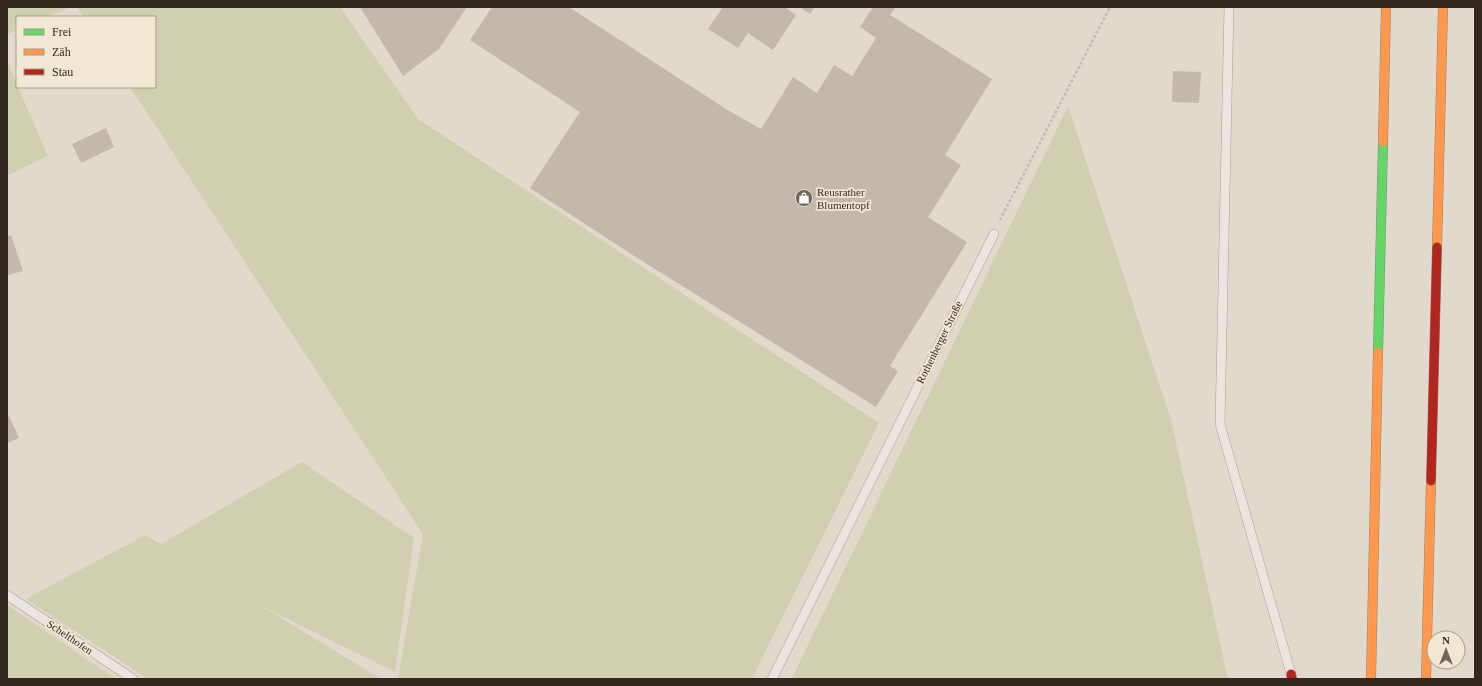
<svg xmlns="http://www.w3.org/2000/svg" width="1482" height="686" font-family="'Times New Roman',serif">
<style>
.green{fill:#d0cfb0}
.building{fill:#c4b8ad}
.lines{fill:none;stroke-linecap:round;stroke-linejoin:round}
.lane-casing{stroke:#a69f96;stroke-width:10}
.fast-casing{stroke:#8c847c;stroke-width:10}
.slow-casing{stroke:#8c847c;stroke-width:10}
.jam-casing{stroke:#8c847c;stroke-width:10}
.path{stroke:#c2bcb5;stroke-width:2.5;stroke-dasharray:3 2;stroke-linecap:butt}
.lane{stroke:#eae5de;stroke-width:9}
.fast{stroke:#63d668;stroke-width:9}
.slow{stroke:#ff974d;stroke-width:9}
.jam{stroke:#b3261e;stroke-width:9}
.labels{text-anchor:middle;dominant-baseline:central;stroke-width:3.5;stroke-linejoin:round;paint-order:stroke}
.poi-label{font-size:11px;fill:#33281f;stroke:#f1e7d3;text-anchor:start}
.street-label{font-size:11px;fill:#33281f;stroke:#f1e7d3}
</style>
<rect width="100%" height="100%" fill="#e1d9cc"/>
<path class="green" d="M 7,7 L 70,7 L 47,17 L 17,17 L 17,30 L 7,34 Z
M 77,7 L 340,7 L 418,119 L 879,423 L 752,679 L 398,679 L 423,534 L 130,87 L 155,87 L 155,17 L 84,17 Z
M 7,61 L 17,84 L 17,87 L 18,87 L 48,156 L 7,176 Z
M 1068,106 L 1171,420 L 1228,679 L 797,679 L 793,676 Z
M 302,462 L 414,538 L 395,672 L 260,605 L 381,679 L 148,679 L 26,599 L 145,535 L 189,561 L 161,544 Z
M 7,605 L 116,679 L 7,679 Z"/>
<path class="building" d="M 360,7 L 467,7 L 439,49 L 403,76 Z
M 492,7 L 569,7 L 726,109 L 761,129 L 793,77 L 817,93 L 834,65 L 852,76 L 876,38 L 860,27 L 873,7 L 896,7 L 890,15 L 992,79 L 945,155 L 961,165 L 928,217 L 967,242 L 890,366 L 898,371 L 876,407 L 631,254 L 530,188 L 580,112 L 470,40 Z
M 723,7 L 785,7 L 796,15 L 773,50 L 748,33 L 738,48 L 708,29 Z
M 799,7 L 815,7 L 810,14 Z
M 1173,71 L 1201,72 L 1199,103 L 1172,102 Z
M 106,128 L 114,147 L 81,163 L 72,144 Z
M 11,235 L 23,271 L 8,275 L 7,271 L 7,236 Z
M 7,412 L 19,438 L 7,443 Z"/>
<g class="lines">
<g class="lane-casing">
<path id="lane" d="M 1229,7 L 1220,424 L 1291,674
M 7,595 L 133,679
M 772,679 L 994,234"/>
</g>
<g class="fast-casing">
<path id="fast" d="M 1378,352 L 1383,142"/>
</g>
<g class="slow-casing">
<path id="slow" d="M 1383,142 L 1386,7
M 1437,247 L 1443,7
M 1371,679 L 1378,352
M 1426,679 L 1431,481"/>
</g>
<g class="jam-casing">
<path id="jam" d="M 1431,481 L 1437,247
M 1291,674 L 1292,679"/>
</g>
<path class="path" d="M 1000,220 L 1110,7"/>
<use href="#lane" class="lane"/>
<use href="#fast" class="fast"/>
<use href="#slow" class="slow"/>
<use href="#jam" class="jam"/>
</g>
<defs>
<g id="shop-disc" transform="scale(0.9)"><circle r="9.5" fill="#70665c" stroke="#f1e7d3"/><path d="M-5-2.5h2.3a2.7 3.5 0 0 1 5.4 0H5L5.5 6h-11ZM-1.5-2.5h3a1.5 2.3 0 0 0-3 0Z" fill="#fff"/></g>
</defs>
<g fill-rule="evenodd">
<use href="#shop-disc" x="804" y="198"/>
</g>
<g class="labels">
<g class="poi-label">
<text x="817" y="192">Reusrather<tspan x="817" dy="13">Blumentopf</tspan></text>
</g>
<g class="street-label">
<text transform="translate(939 342) rotate(-64)">Rothenberger Straße</text>
<text transform="translate(70 637) rotate(34)">Schelthofen</text>
</g>
</g>
<rect width="1482" height="686" fill="none" stroke="#33281f" stroke-width="16"/>
<rect x="16" y="16" width="140" height="72" fill="#f1e7d3" stroke="#a59b8b"/>
<rect x="24" y="29" width="20" height="6" fill="#63d668" stroke="#a59b8b"/>
<text x="52" y="36" font-size="12" fill="#33281f">Frei</text>
<rect x="24" y="49" width="20" height="6" fill="#ff974d" stroke="#a59b8b"/>
<text x="52" y="56" font-size="12" fill="#33281f">Zäh</text>
<rect x="24" y="69" width="20" height="6" fill="#b3261e" stroke="#a59b8b"/>
<text x="52" y="76" font-size="12" fill="#33281f">Stau</text>
<g transform="translate(1446 650)"><circle r="19" fill="#f1e7d3" stroke="#a59b8b"/>
<path d="M0-3L7 15L0 10L-7 15Z" fill="#70665c"/>
<text y="-6" font-size="11" font-weight="bold" text-anchor="middle" fill="#33281f">N</text>
</g>
</svg>
